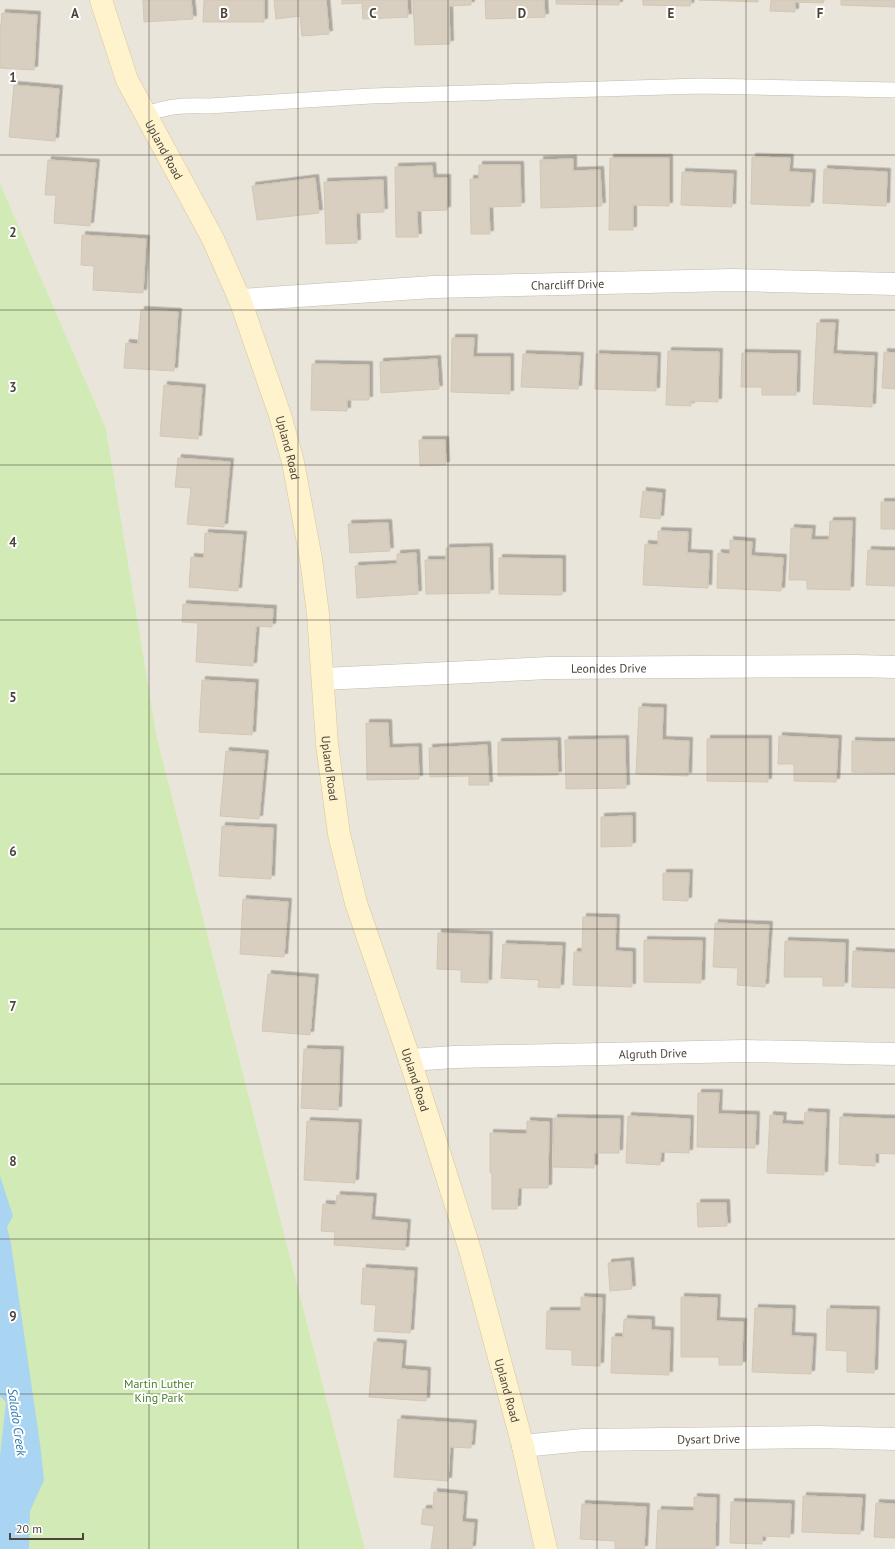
<svg xmlns="http://www.w3.org/2000/svg" width="895" height="1549" font-family="'PT Sans',sans-serif">
<style>
.residential{fill:#eae5da}
.green{fill:#d2eab5}
.water{fill:#a9d4f2}
.building{fill:#d8cfc1;stroke:#d3c7b4;filter:url(#shadow)}
.lines{fill:none;stroke-linecap:round;stroke-linejoin:round}
.lane-casing{stroke:#c2bbae;stroke-width:16}
.street-casing{stroke:#c2bbae;stroke-width:23}
.secondary-casing{stroke:#d6c79b;stroke-width:23}
.lane{stroke:#fff;stroke-width:15}
.street{stroke:#fff;stroke-width:22}
.secondary{stroke:#fff3cd;stroke-width:22}
.grid{fill:none;stroke:#4b4439;stroke-width:1;stroke-opacity:0.55}
.labels{text-anchor:middle;dominant-baseline:central;stroke-width:4;stroke-linejoin:round;paint-order:stroke}
.street-label{font-size:12px;fill:#4b4439;stroke:#fff}
.park-label{font-size:12px;fill:#4a7f2a;stroke:#fff}
.water-label{font-size:13px;font-style:italic;fill:#2e7ab2;stroke:#fff}
.grid-label{font-size:13px;text-anchor:middle;font-weight:bold;fill:#4b4439;stroke:#fff;stroke-width:4;stroke-linejoin:round;paint-order:stroke}
</style>
<defs>
<filter id="shadow"><feDropShadow dx="3.5" dy="-3.5" stdDeviation="0" flood-color="#0004"/></filter>
</defs>
<rect width="100%" height="100%" fill="#f6f3ec"/>
<path class="residential" d="M 0,0 L 895,0 L 895,1549 L 365,1549 L 157,738 L 106,428 L 0,183 Z"/>
<path class="green" d="M 0,183 L 106,428 L 157,738 L 365,1549 L 0,1549 Z"/>
<path class="water" d="M 0,1176 L 13,1216 L 7,1227 L 11,1244 L 41,1451 L 44,1480 L 30,1511 L 29,1549 L 0,1549 L 0,1456 L 6,1402 L 0,1396 Z"/>
<path class="building" d="M 143,0 L 191,0 L 193,19 L 144,22 Z
M 204,0 L 264,0 L 264,22 L 203,22 Z
M 274,0 L 326,0 L 329,34 L 302,36 L 300,16 L 276,19 Z
M 342,0 L 407,0 L 408,17 L 363,19 L 362,3 L 342,4 Z
M 413,0 L 471,0 L 471,5 L 449,6 L 450,44 L 415,45 Z
M 485,0 L 544,0 L 545,17 L 486,19 Z
M 556,0 L 619,0 L 619,5 L 556,4 Z
M 642,0 L 691,0 L 690,6 L 643,5 L 643,0 Z
M 699,0 L 758,0 L 758,2 Z
M 771,0 L 824,0 L 823,3 L 795,2 L 795,12 L 770,11 Z
M 841,0 L 895,0 L 895,7 L 841,5 Z
M 2,13 L 37,15 L 34,70 L 0,68 L 0,25 L 1,25 Z
M 14,85 L 59,89 L 55,141 L 9,137 Z
M 752,157 L 790,158 L 789,172 L 812,173 L 810,206 L 751,204 Z
M 610,158 L 669,158 L 669,206 L 633,205 L 633,230 L 609,230 Z
M 573,159 L 573,171 L 600,170 L 602,206 L 541,208 L 540,160 Z
M 48,160 L 96,163 L 90,226 L 54,223 L 56,195 L 45,195 Z
M 479,165 L 520,165 L 521,206 L 489,207 L 490,234 L 471,234 L 470,179 L 479,179 Z
M 432,166 L 433,178 L 447,178 L 447,210 L 417,211 L 418,237 L 396,237 L 395,167 Z
M 824,169 L 887,172 L 886,206 L 823,203 Z
M 682,172 L 733,174 L 732,207 L 681,205 Z
M 315,178 L 319,213 L 257,220 L 252,186 Z
M 383,180 L 384,212 L 356,213 L 357,243 L 326,244 L 324,182 Z
M 82,235 L 146,239 L 143,293 L 93,290 L 94,266 L 81,265 Z
M 141,310 L 178,312 L 174,371 L 124,368 L 126,343 L 138,344 Z
M 817,323 L 835,323 L 833,354 L 874,356 L 872,407 L 813,404 Z
M 452,338 L 474,338 L 473,357 L 510,357 L 510,394 L 451,392 Z
M 668,351 L 719,352 L 718,402 L 691,401 L 691,406 L 666,405 Z
M 884,352 L 895,353 L 895,389 L 882,388 Z
M 742,353 L 797,354 L 796,395 L 762,395 L 762,387 L 741,387 Z
M 523,354 L 580,356 L 578,389 L 521,387 Z
M 596,354 L 657,356 L 656,391 L 595,389 Z
M 437,359 L 439,389 L 381,393 L 380,362 Z
M 312,364 L 369,365 L 369,400 L 347,400 L 347,411 L 311,410 Z
M 164,385 L 202,388 L 198,439 L 160,436 Z
M 419,440 L 445,440 L 446,465 L 420,466 Z
M 178,458 L 230,462 L 224,527 L 187,524 L 191,488 L 175,487 Z
M 643,491 L 662,493 L 660,519 L 640,517 Z
M 881,502 L 895,502 L 895,529 L 881,529 Z
M 830,521 L 852,521 L 850,590 L 807,589 L 807,580 L 789,580 L 791,528 L 812,529 L 811,540 L 829,540 Z
M 388,523 L 390,551 L 350,553 L 348,524 Z
M 658,531 L 688,532 L 687,553 L 709,554 L 708,588 L 643,585 L 645,544 L 658,545 Z
M 205,533 L 243,535 L 238,591 L 189,587 L 191,557 L 204,558 Z
M 730,540 L 752,542 L 751,556 L 783,558 L 781,591 L 717,588 L 718,553 L 730,554 Z
M 489,547 L 490,593 L 426,594 L 425,560 L 446,560 L 446,548 Z
M 868,550 L 895,551 L 895,586 L 866,585 Z
M 416,553 L 418,594 L 357,598 L 355,566 L 397,564 L 397,554 Z
M 499,558 L 562,559 L 562,595 L 499,594 Z
M 183,604 L 273,609 L 272,627 L 256,626 L 253,666 L 196,662 L 198,623 L 182,622 Z
M 202,680 L 255,683 L 252,735 L 199,732 Z
M 639,707 L 663,708 L 662,740 L 689,741 L 688,776 L 636,774 Z
M 366,723 L 388,723 L 389,748 L 418,747 L 419,779 L 367,780 Z
M 779,736 L 838,739 L 836,782 L 794,781 L 794,764 L 778,764 Z
M 625,739 L 626,788 L 566,789 L 565,740 Z
M 707,739 L 768,739 L 768,782 L 707,781 Z
M 557,741 L 558,775 L 498,776 L 498,742 Z
M 852,741 L 895,742 L 895,773 L 852,772 Z
M 487,745 L 489,785 L 469,785 L 469,776 L 430,777 L 429,748 Z
M 226,751 L 265,754 L 259,819 L 220,816 Z
M 632,816 L 632,846 L 601,847 L 601,817 Z
M 222,826 L 273,828 L 271,879 L 219,876 Z
M 663,873 L 689,873 L 688,901 L 663,900 Z
M 243,899 L 288,902 L 284,957 L 240,954 Z
M 583,917 L 616,918 L 615,951 L 632,952 L 632,987 L 573,985 L 574,952 L 582,952 Z
M 715,923 L 769,925 L 765,987 L 737,985 L 738,968 L 713,967 Z
M 438,933 L 489,935 L 488,983 L 461,982 L 461,970 L 437,969 Z
M 644,940 L 702,941 L 701,983 L 644,982 Z
M 785,941 L 845,943 L 844,986 L 823,986 L 823,977 L 784,977 Z
M 503,944 L 562,946 L 560,988 L 538,987 L 539,980 L 501,978 Z
M 853,951 L 895,953 L 895,988 L 852,987 Z
M 268,974 L 315,978 L 310,1035 L 262,1031 Z
M 304,1049 L 340,1050 L 338,1110 L 301,1108 Z
M 698,1093 L 719,1093 L 718,1114 L 756,1115 L 755,1148 L 697,1147 Z
M 805,1112 L 826,1113 L 824,1175 L 767,1173 L 770,1115 L 783,1116 L 782,1124 L 804,1125 Z
M 628,1116 L 690,1119 L 689,1153 L 661,1152 L 660,1165 L 626,1163 Z
M 840,1117 L 895,1119 L 895,1154 L 875,1153 L 875,1166 L 839,1164 Z
M 554,1118 L 620,1119 L 619,1153 L 594,1153 L 594,1168 L 553,1167 Z
M 307,1121 L 358,1123 L 355,1183 L 304,1180 Z
M 527,1121 L 549,1122 L 548,1188 L 518,1188 L 517,1209 L 492,1209 L 492,1173 L 490,1173 L 490,1133 L 527,1134 Z
M 337,1195 L 373,1197 L 371,1220 L 407,1223 L 405,1250 L 334,1245 L 335,1232 L 321,1231 L 323,1204 L 336,1205 Z
M 697,1203 L 726,1203 L 727,1226 L 698,1227 Z
M 630,1261 L 632,1289 L 610,1291 L 608,1263 Z
M 363,1268 L 414,1271 L 410,1333 L 374,1331 L 376,1305 L 361,1304 Z
M 581,1297 L 602,1298 L 600,1366 L 572,1365 L 572,1350 L 546,1349 L 547,1311 L 581,1311 Z
M 681,1297 L 717,1298 L 716,1321 L 743,1322 L 742,1365 L 719,1365 L 719,1357 L 681,1357 Z
M 755,1308 L 792,1309 L 791,1336 L 813,1337 L 811,1374 L 752,1372 Z
M 827,1309 L 876,1310 L 874,1373 L 847,1372 L 847,1351 L 826,1350 Z
M 624,1319 L 651,1320 L 651,1330 L 670,1331 L 669,1375 L 611,1373 L 612,1337 L 623,1337 Z
M 374,1342 L 403,1344 L 401,1369 L 427,1371 L 426,1401 L 369,1397 Z
M 398,1419 L 473,1424 L 471,1448 L 450,1447 L 448,1481 L 394,1477 Z
M 434,1492 L 464,1495 L 462,1522 L 474,1523 L 472,1549 L 431,1549 L 434,1526 L 421,1524 L 423,1509 L 433,1509 Z
M 803,1496 L 862,1498 L 860,1534 L 802,1532 Z
M 694,1497 L 716,1498 L 715,1549 L 656,1549 L 658,1510 L 694,1511 Z
M 731,1502 L 791,1504 L 790,1537 L 762,1536 L 762,1544 L 730,1543 Z
M 876,1503 L 895,1504 L 895,1538 L 874,1537 Z
M 582,1504 L 646,1507 L 644,1549 L 615,1549 L 615,1541 L 580,1539 Z"/>
<g class="lines">
<g class="lane-casing">
<path id="lane" d="M 146,114 C 170,106 183,105 209,106 L 371,96 L 700,86 L 895,90"/>
</g>
<g class="street-casing">
<g id="street">
<path id="s1" d="M 240,300 L 433,287 L 732,280 L 895,284"/>
<path id="s2" d="M 323,679 L 549,668 L 856,666 L 895,667"/>
<path id="s3" d="M 410,1060 L 454,1057 L 745,1051 L 895,1054"/>
<path id="s4" d="M 523,1446 L 583,1440 L 817,1437 L 895,1439"/>
</g>
</g>
<g class="secondary-casing">
<g id="secondary">
<path id="s5" d="M 101,0 L 127,80 L 213,239 L 240,300 L 280,415 L 293,462 L 311,559 L 318,614 L 327,744 L 339,834 L 356,903 L 410,1060 L 470,1250 L 523,1446 L 546,1549"/>
</g>
</g>
<use href="#lane" class="lane"/>
<use href="#street" class="street"/>
<use href="#secondary" class="secondary"/>
</g>
<path class="grid" d="M 149,0 L 149,1549M 298,0 L 298,1549M 448,0 L 448,1549M 597,0 L 597,1549M 746,0 L 746,1549M 0,155 L 895,155M 0,310 L 895,310M 0,465 L 895,465M 0,620 L 895,620M 0,774 L 895,774M 0,929 L 895,929M 0,1084 L 895,1084M 0,1239 L 895,1239M 0,1394 L 895,1394"/>
<g class="labels">
<g class="street-label">
<text stroke="none"><textPath href="#s5" startOffset="163">Upland Road</textPath></text>
<text stroke="none"><textPath href="#s1" startOffset="328">Charcliff Drive</textPath></text>
<text stroke="none"><textPath href="#s5" startOffset="487">Upland Road</textPath></text>
<text stroke="none"><textPath href="#s2" startOffset="286">Leonides Drive</textPath></text>
<text stroke="none"><textPath href="#s5" startOffset="811">Upland Road</textPath></text>
<text stroke="none"><textPath href="#s3" startOffset="243">Algruth Drive</textPath></text>
<text stroke="none"><textPath href="#s5" startOffset="1135">Upland Road</textPath></text>
<text stroke="none"><textPath href="#s5" startOffset="1459">Upland Road</textPath></text>
<text stroke="none"><textPath href="#s4" startOffset="186">Dysart Drive</textPath></text>
</g>
<g class="park-label">
<text x="159" y="1383">Martin Luther<tspan x="159" dy="14">King Park</tspan></text>
</g>
<g class="water-label">
<text transform="translate(17 1422) rotate(82)">Salado Creek</text>
</g>
</g>
<g class="grid-label">
<text x="75" y="18">A</text>
<text x="224" y="18">B</text>
<text x="373" y="18">C</text>
<text x="522" y="18">D</text>
<text x="671" y="18">E</text>
<text x="820" y="18">F</text>
<text x="13" y="82">1</text>
<text x="13" y="237">2</text>
<text x="13" y="392">3</text>
<text x="13" y="547">4</text>
<text x="13" y="702">5</text>
<text x="13" y="856">6</text>
<text x="13" y="1011">7</text>
<text x="13" y="1166">8</text>
<text x="13" y="1321">9</text>
</g>
<path d="M10 1533v6h73v-6" fill="none" stroke="#4b4439" stroke-width="2"/>
<text x="16" y="1533" font-size="12" fill="#4b4439" stroke="#ffffff" stroke-width="3" paint-order="stroke">20 m</text>
</svg>
